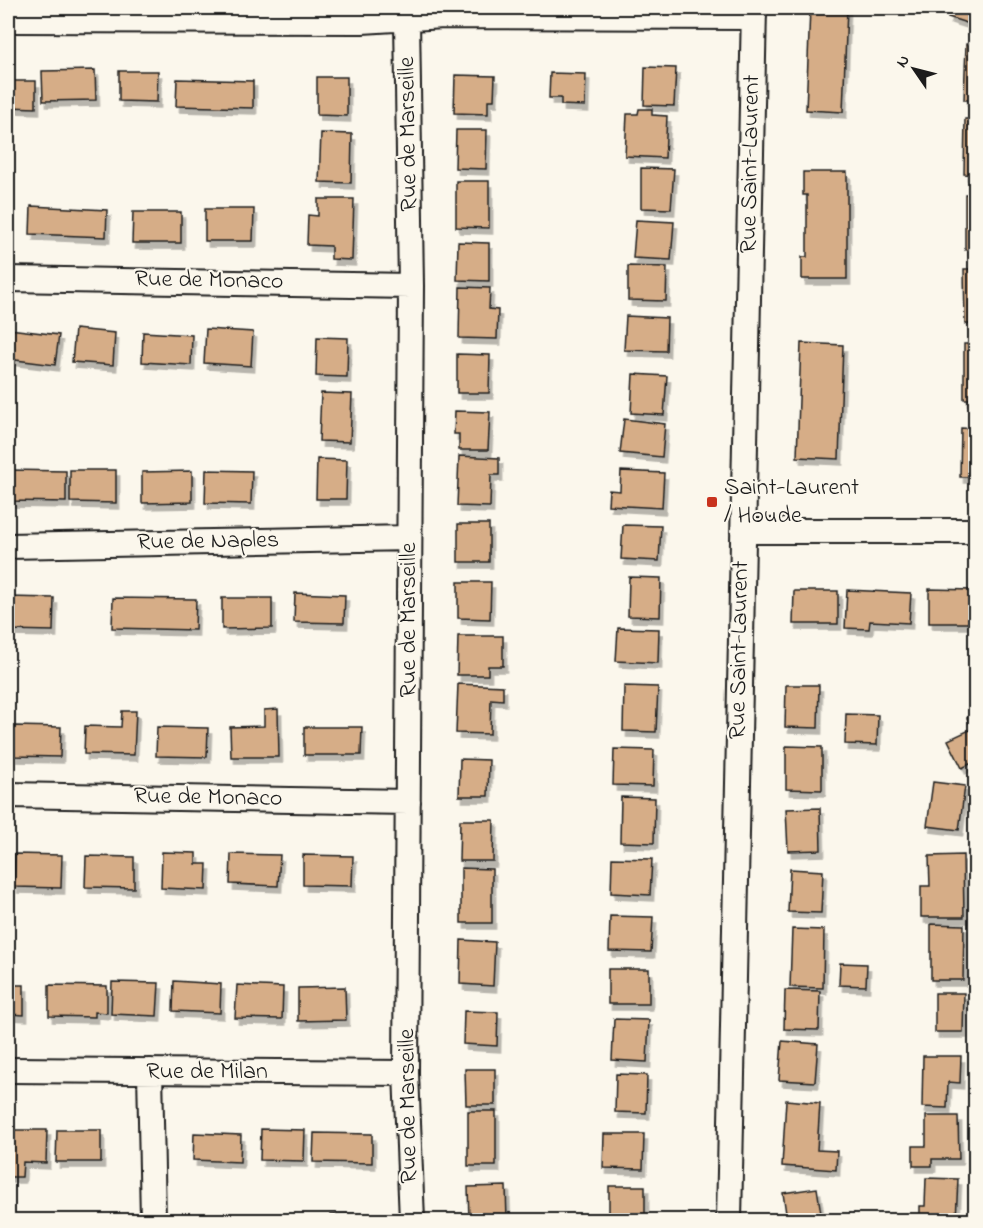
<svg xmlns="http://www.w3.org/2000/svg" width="983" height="1228" font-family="'Indie Flower',sans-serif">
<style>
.building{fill:#d6ad87;stroke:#1c1c1c;stroke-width:1.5;filter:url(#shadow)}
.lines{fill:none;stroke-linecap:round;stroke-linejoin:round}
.minor-casing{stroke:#1c1c1c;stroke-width:28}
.minor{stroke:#fbf7ec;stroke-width:24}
.poi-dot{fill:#c8321e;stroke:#fbf7ec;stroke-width:2}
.labels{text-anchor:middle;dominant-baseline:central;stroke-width:4.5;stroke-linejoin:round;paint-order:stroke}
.street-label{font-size:24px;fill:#1c1c1c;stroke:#fbf7ec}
.poi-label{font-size:24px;fill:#1c1c1c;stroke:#fbf7ec;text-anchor:start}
</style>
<defs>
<filter id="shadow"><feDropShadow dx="3.5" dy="6" stdDeviation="0" flood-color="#0004"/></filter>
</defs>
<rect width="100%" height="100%" fill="#fbf7ec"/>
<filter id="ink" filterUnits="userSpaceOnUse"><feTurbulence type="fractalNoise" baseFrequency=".0167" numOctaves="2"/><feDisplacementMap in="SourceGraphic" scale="12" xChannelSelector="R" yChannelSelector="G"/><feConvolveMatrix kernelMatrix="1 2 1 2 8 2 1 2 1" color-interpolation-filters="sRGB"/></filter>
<g filter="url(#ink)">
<path class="building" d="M 810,8 L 847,8 L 843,112 L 806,110 Z
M 951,8 L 976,8 L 976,26 L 948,17 Z
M 966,44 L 976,44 L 976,100 L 964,100 Z
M 645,67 L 676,68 L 674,106 L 644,105 Z
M 95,70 L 96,100 L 43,101 L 42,71 Z
M 119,71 L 158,71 L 157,102 L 119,101 Z
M 550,73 L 586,74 L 585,106 L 561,105 L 561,98 L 549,98 Z
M 455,75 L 495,76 L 494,100 L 488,100 L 488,114 L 454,113 Z
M 317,77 L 347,77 L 347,116 L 317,115 Z
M 177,79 L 253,81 L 253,108 L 176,106 Z
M 8,81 L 36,81 L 36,108 L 8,107 Z
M 639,109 L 652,109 L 652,115 L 667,116 L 665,158 L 625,156 L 627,114 L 638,114 Z
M 965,119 L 976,119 L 976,175 L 964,174 Z
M 456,130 L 487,130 L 486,169 L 455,168 Z
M 321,133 L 352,134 L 351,183 L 319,182 Z
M 641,168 L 674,169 L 671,209 L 641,208 Z
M 803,172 L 847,172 L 847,279 L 802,279 L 802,257 L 807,257 L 807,195 L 803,195 Z
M 456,181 L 489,181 L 489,228 L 456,227 Z
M 965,194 L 976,194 L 976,250 L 965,250 Z
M 318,199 L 354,199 L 352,260 L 331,259 L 331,246 L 307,245 L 308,215 L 318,216 Z
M 31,206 L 107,210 L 106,237 L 30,234 Z
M 205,209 L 254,209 L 253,241 L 205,241 Z
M 133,212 L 181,212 L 181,243 L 132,243 Z
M 636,220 L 674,222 L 671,260 L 633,258 Z
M 458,242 L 489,243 L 489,281 L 457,280 Z
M 628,266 L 667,267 L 666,301 L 628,300 Z
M 964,269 L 976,269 L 976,324 L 965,324 Z
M 460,287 L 490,288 L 489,309 L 498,310 L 497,339 L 459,338 Z
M 626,316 L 667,318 L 666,351 L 624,350 Z
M 9,329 L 59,335 L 55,365 L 8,359 Z
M 75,329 L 115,333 L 113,365 L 72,362 Z
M 206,329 L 253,332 L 251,366 L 204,363 Z
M 143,332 L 192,335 L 191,365 L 142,362 Z
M 317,337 L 348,338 L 347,377 L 316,376 Z
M 801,343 L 843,345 L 839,459 L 797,457 Z
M 964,344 L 976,344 L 976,399 L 964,399 Z
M 457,354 L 490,355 L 489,393 L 457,393 Z
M 633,374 L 667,376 L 664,415 L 631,413 Z
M 321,393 L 352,394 L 350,442 L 319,441 Z
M 455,411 L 490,412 L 488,450 L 459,450 L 459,434 L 454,434 Z
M 624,419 L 665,424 L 662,457 L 620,453 Z
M 961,428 L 976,429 L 976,477 L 960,477 Z
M 459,456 L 499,458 L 499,475 L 491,475 L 490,507 L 457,506 Z
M 317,459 L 347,460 L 346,499 L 316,499 Z
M 8,470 L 66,471 L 66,502 L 8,501 Z
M 70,470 L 116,470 L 116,503 L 70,502 Z
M 206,470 L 252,471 L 251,504 L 205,503 Z
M 192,471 L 192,502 L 142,503 L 142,472 Z
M 621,471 L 664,473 L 662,508 L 608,505 L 609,490 L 620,491 Z
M 458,524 L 489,524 L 489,562 L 458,562 Z
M 623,525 L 661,526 L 659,561 L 621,559 Z
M 629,577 L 661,578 L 660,617 L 628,616 Z
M 458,582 L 491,582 L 490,619 L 458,618 Z
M 929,589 L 973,590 L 973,623 L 929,623 Z
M 847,590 L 911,593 L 909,623 L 870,621 L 869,629 L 845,628 Z
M 794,591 L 838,591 L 838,624 L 793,624 Z
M 295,593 L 345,595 L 344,623 L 294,622 Z
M 8,597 L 54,598 L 53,631 L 8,630 Z
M 113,598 L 196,599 L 195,630 L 112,628 Z
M 222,598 L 272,598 L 272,628 L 222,629 Z
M 618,628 L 659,629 L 658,663 L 616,661 Z
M 458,636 L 503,636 L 503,666 L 488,666 L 488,675 L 457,675 Z
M 458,684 L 503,686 L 503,700 L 491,699 L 490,734 L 456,733 Z
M 786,685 L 819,685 L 818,728 L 785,727 Z
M 624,686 L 658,687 L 656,732 L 623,731 Z
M 278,709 L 279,757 L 231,757 L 230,727 L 264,726 L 264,710 Z
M 122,711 L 136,711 L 134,755 L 84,754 L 85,726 L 121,727 Z
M 846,714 L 878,715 L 877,745 L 845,744 Z
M 976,714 L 976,761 L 962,768 L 948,740 L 972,729 L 967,718 Z
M 14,726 L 61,727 L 60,757 L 13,756 Z
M 157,727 L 208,728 L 207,757 L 156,756 Z
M 304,727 L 362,727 L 361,755 L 304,755 Z
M 786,746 L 822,747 L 822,790 L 786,789 Z
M 614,749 L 654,750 L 653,786 L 613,785 Z
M 460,759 L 489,760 L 488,796 L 459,796 Z
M 933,782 L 965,786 L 959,830 L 927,826 Z
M 621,797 L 655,798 L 654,843 L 620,842 Z
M 820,808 L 821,850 L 788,851 L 786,809 Z
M 460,820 L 494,820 L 493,861 L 459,861 Z
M 162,852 L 196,853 L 196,864 L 207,864 L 206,890 L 161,888 Z
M 15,854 L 62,855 L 61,888 L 14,887 Z
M 231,854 L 280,855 L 278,886 L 230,884 Z
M 303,855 L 353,856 L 352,886 L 303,885 Z
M 963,855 L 964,917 L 921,917 L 921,886 L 930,886 L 929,856 Z
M 86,856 L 134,857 L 134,888 L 85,887 Z
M 612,858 L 652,859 L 650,895 L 611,893 Z
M 461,868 L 492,869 L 492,923 L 461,923 Z
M 790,869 L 823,871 L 821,913 L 788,912 Z
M 610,916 L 653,917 L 651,952 L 609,951 Z
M 931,924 L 964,925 L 963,980 L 931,980 Z
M 792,929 L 824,930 L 823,988 L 790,987 Z
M 461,940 L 495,942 L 493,986 L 460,984 Z
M 840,963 L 867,964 L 866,986 L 839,985 Z
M 608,969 L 649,969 L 649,1004 L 608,1004 Z
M 174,981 L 221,984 L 220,1013 L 173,1011 Z
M 112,982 L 159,983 L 157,1016 L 111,1014 Z
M 8,985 L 24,985 L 24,1015 L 8,1014 Z
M 49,985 L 107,986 L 107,1013 L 95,1012 L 95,1017 L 49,1016 Z
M 237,985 L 283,987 L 282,1019 L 235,1018 Z
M 345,987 L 346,1020 L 298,1021 L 298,988 Z
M 785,990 L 820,991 L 819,1030 L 784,1029 Z
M 935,993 L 964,993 L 963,1032 L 935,1032 Z
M 464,1011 L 498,1012 L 497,1046 L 463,1044 Z
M 614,1019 L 649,1020 L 647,1062 L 612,1060 Z
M 782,1041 L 818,1044 L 815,1082 L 779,1080 Z
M 923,1056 L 961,1056 L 960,1083 L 948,1082 L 947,1108 L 922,1107 Z
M 465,1069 L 495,1069 L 495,1105 L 466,1105 Z
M 616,1074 L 647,1075 L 646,1113 L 615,1112 Z
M 786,1100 L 820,1103 L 817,1150 L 837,1151 L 836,1170 L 782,1166 Z
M 468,1111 L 496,1111 L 496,1166 L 468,1166 Z
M 926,1116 L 958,1116 L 959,1159 L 932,1159 L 932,1166 L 913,1166 L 913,1146 L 926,1146 Z
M 261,1129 L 305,1130 L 304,1161 L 260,1160 Z
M 8,1130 L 47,1130 L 46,1163 L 23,1162 L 22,1177 L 8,1177 Z
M 57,1130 L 101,1130 L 101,1162 L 56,1162 Z
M 194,1133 L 241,1135 L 240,1162 L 193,1160 Z
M 314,1133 L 372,1134 L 372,1163 L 313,1162 Z
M 604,1134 L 644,1134 L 643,1169 L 603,1168 Z
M 926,1178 L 958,1179 L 956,1220 L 920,1220 L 920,1206 L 925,1206 Z
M 506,1186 L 507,1220 L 469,1220 L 468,1187 Z
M 609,1186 L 645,1186 L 645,1220 L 609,1220 Z
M 817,1188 L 822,1220 L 787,1220 L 783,1193 Z
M 358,1214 L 358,1220 L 330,1220 L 330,1215 Z
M 197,1216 L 228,1216 L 228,1220 L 197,1220 Z"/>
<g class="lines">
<g class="minor-casing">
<path id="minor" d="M 407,19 L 411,286 L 406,1073 L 412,1220
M 8,20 L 362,21 L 444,16 L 754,17
M 8,279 L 411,286
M 743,531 L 976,531
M 8,546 L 409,538
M 8,795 L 408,802
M 8,1070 L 406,1073
M 150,1071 L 153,1220
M 729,1220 L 754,8"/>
</g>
<use href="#minor" class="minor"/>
</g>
</g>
<rect class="poi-dot" x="706" y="496" width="12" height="12" rx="3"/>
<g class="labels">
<g class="street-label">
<text transform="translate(409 134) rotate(-91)">Rue de Marseille</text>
<text transform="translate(751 164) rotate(-89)">Rue Saint-Laurent</text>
<text transform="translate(209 281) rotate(1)">Rue de Monaco</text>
<text transform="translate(208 542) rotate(-1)">Rue de Naples</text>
<text transform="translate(409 620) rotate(-90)">Rue de Marseille</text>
<text transform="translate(740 650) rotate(-89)">Rue Saint-Laurent</text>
<text transform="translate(208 798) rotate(1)">Rue de Monaco</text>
<text x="207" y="1072">Rue de Milan</text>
<text transform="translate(409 1106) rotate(-91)">Rue de Marseille</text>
</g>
<g class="poi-label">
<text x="724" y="488">Saint-Laurent<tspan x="724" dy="28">/ Houde</tspan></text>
</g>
</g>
<rect width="983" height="1228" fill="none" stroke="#fbf7ec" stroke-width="30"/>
<rect x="15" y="15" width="953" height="1198" fill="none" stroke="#1c1c1c" stroke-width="2" filter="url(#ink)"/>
<g transform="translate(914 69) rotate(305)" stroke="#fbf7ec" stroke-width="4.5" paint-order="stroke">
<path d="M0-4.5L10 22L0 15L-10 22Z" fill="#1c1c1c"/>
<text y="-9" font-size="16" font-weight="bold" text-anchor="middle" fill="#1c1c1c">N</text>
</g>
</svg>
